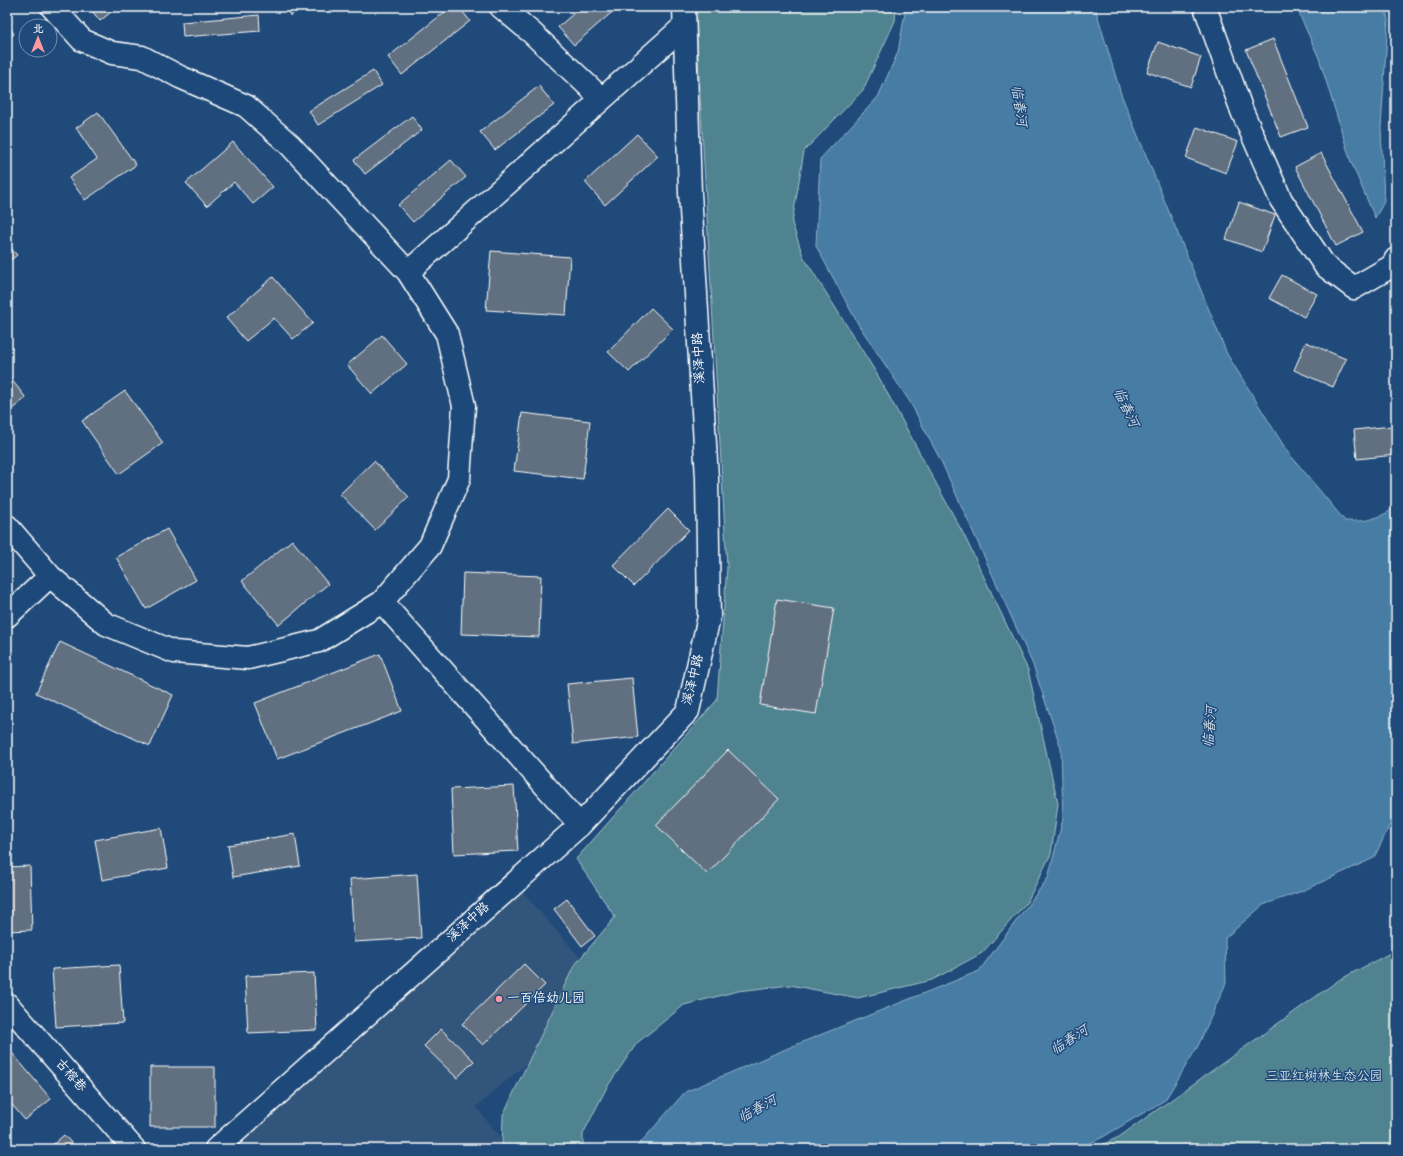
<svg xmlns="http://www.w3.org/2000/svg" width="1403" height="1156" font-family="Dekko,'LXGW WenKai TC',sans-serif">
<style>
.built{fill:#33557c}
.green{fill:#4f8390;stroke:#a7c1c8}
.water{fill:#477da4;stroke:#91b1c8}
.building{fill:#617081;stroke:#fff}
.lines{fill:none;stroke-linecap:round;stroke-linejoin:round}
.minor-casing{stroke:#fff;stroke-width:25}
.minor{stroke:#1f4a7a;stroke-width:22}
.poi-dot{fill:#ff9aa2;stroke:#1f4a7a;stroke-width:1.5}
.labels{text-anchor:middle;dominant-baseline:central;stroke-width:3;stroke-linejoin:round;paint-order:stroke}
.street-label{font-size:13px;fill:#fff;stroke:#1f4a7a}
.poi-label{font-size:13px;fill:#fff;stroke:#1f4a7a;text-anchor:start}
.park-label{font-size:13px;fill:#d3e0e3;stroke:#1f4a7a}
.water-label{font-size:14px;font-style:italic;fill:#d1dee8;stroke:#1f4a7a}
</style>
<rect width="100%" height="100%" fill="#1f4a7a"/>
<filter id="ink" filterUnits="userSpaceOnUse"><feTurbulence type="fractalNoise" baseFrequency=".025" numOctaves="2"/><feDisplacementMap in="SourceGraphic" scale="8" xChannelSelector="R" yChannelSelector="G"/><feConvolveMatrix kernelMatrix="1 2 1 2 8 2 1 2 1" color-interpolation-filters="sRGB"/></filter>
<g filter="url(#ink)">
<path class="built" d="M 521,890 L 610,992 L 476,1107 L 510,1149 L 217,1149 Z"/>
<path class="green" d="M 695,7 L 896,7 L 895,21 L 863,90 L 804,151 L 792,223 L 803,256 L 877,374 L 964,535 L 1028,670 L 1058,804 L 1051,854 L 1027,902 L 982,953 L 932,980 L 858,998 L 790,985 L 738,991 L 684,1005 L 637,1043 L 607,1087 L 583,1134 L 583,1149 L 502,1149 L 503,1115 L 574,966 L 615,917 L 576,859 L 717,700 L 727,567 Z
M 1396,950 L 1396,1149 L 1092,1149 L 1119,1137 L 1339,980 Z"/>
<path class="water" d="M 906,7 L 1095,7 L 1121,94 L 1227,354 L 1287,451 L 1345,521 C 1367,522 1378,519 1396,507 L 1396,812 L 1374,858 L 1302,891 L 1263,905 L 1225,938 L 1226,983 L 1198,1046 L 1165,1100 L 1103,1137 L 1078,1149 L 635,1149 L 685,1092 L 800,1043 L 979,971 L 1048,878 L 1063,819 L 1061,748 L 1033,665 L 942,463 L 910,402 L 858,324 L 816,246 L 820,159 L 878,97 L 898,52 Z
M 1296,7 L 1386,7 L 1388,21 L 1381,127 L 1384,202 L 1375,218 L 1351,162 L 1319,58 Z"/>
<path class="building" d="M 89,7 L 117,7 L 100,21 Z
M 282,7 L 300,7 L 291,16 Z
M 451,7 L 459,7 L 470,21 L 402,75 L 388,57 Z
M 581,7 L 618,7 L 574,45 L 558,27 Z
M 259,15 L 260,31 L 183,37 L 182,22 Z
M 7,23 L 14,34 L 7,40 Z
M 1273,39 L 1308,127 L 1281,137 L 1246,50 Z
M 1158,42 L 1201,57 L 1191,87 L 1147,72 Z
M 373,71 L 382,85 L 318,125 L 309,111 Z
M 7,82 L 13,87 L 7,91 Z
M 539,86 L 554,105 L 495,150 L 480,132 Z
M 98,112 L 136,165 L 85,200 L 69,178 L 97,159 L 76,128 Z
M 412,116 L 422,130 L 365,174 L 354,160 Z
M 1197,127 L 1238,142 L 1226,173 L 1186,158 Z
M 637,134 L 658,156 L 605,205 L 585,182 Z
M 233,142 L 273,187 L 253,204 L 234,182 L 207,206 L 186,183 Z
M 1321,153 L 1363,232 L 1336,246 L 1295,167 Z
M 451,160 L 466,177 L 413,222 L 398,205 Z
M 1239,202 L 1275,215 L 1262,252 L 1226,239 Z
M 7,244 L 17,255 L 7,263 Z
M 491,251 L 570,257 L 566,315 L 486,310 Z
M 1282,275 L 1317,294 L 1304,317 L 1269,298 Z
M 273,277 L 313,323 L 293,339 L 274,318 L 246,341 L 226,318 Z
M 651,308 L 673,329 L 629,372 L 608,352 Z
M 382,335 L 407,364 L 372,394 L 347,365 Z
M 1306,342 L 1346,359 L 1333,387 L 1294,370 Z
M 7,374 L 26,398 L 7,413 Z
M 125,391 L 163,443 L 119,474 L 82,421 Z
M 522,413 L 590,421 L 583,479 L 514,471 Z
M 1392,426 L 1395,455 L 1357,459 L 1354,430 Z
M 374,461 L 409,497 L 375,530 L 340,494 Z
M 668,509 L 689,530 L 634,586 L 613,565 Z
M 167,529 L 196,580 L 146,609 L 116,557 Z
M 292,540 L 328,584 L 279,625 L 242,581 Z
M 463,573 L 541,576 L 539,637 L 461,634 Z
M 777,599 L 834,608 L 816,714 L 760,705 Z
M 60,642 L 173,695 L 150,746 L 36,693 Z
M 380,654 L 402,711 L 277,759 L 255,703 Z
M 632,678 L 638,737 L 573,744 L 567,684 Z
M 728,750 L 779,799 L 707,874 L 656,825 Z
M 514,786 L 518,851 L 454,854 L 451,789 Z
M 161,828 L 168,868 L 102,880 L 95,840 Z
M 295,834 L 300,866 L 233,877 L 228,845 Z
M 30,866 L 32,930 L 7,931 L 7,867 Z
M 417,874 L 421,938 L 354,942 L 350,879 Z
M 567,899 L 595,936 L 582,946 L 554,909 Z
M 524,964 L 545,985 L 483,1045 L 462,1024 Z
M 119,965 L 123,1023 L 56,1027 L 52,969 Z
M 314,973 L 317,1030 L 248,1033 L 245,976 Z
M 441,1029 L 474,1061 L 457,1078 L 424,1046 Z
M 7,1047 L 51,1099 L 25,1120 L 7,1099 Z
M 150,1067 L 215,1067 L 215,1127 L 150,1127 Z
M 64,1135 L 77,1149 L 48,1149 Z"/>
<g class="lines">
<g class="minor-casing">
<path id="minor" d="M 501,7 L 532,33 L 602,99
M 1205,7 L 1242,111 L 1281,200 L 1325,266 L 1354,288 L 1392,266 L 1396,259
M 408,272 L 684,26
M 7,526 L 50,576 L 106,624 L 174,652 L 248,658 L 319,641 L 382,602 L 430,546 L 459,479 L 464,406 L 447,334 L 408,272 L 290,145 L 246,106 L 180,77 L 142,57 L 112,53 L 82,40 L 52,7
M 382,602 L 580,825
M 7,616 L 50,576
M 7,1004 L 134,1149
M 216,1149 L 580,825 L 688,711 L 709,617 L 707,478 L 690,193 L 684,7"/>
</g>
<use href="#minor" class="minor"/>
</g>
</g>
<circle class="poi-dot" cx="499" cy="999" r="4"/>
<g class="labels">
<g class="street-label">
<text transform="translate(700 358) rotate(-93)">溪泽中路</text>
<text transform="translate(694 680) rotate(-76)">溪泽中路</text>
<text transform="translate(469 923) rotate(-42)">溪泽中路</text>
<text transform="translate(70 1076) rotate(49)">古榕巷</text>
</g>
<g class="poi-label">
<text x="507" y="999">一百倍幼儿园</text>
</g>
<g class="park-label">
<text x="1324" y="1077">三亚红树林生态公园</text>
</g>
<g class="water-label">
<text transform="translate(1018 106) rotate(82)">临春河</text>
<text transform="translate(1125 408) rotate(65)">临春河</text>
<text transform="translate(1211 727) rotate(-85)">临春河</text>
<text transform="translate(1070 1041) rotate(-33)">临春河</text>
<text transform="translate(758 1110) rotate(-29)">临春河</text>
</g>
</g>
<rect width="1403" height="1156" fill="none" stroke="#1f4a7a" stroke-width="24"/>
<rect x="12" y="12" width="1379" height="1132" fill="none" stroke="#fff" stroke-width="1.5" filter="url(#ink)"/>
<g transform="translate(38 38)"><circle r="19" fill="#1f4a7a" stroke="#7992af"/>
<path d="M0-3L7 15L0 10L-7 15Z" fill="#ff9aa2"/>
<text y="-6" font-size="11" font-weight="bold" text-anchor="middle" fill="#ffffff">北</text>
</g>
</svg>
